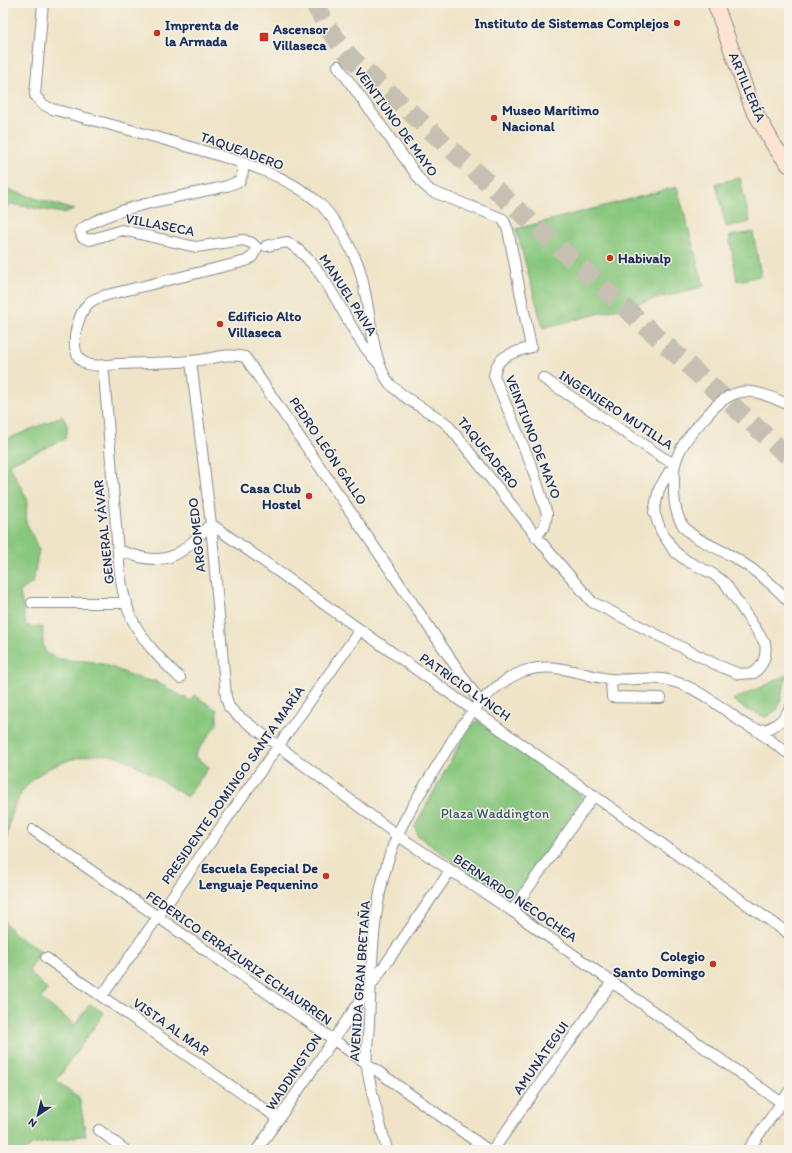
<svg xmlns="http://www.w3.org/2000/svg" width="792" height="1153" font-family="Itim,sans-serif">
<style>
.green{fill:#89c77e;stroke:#527b6e}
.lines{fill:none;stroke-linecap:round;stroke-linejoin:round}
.highway-tunnel{stroke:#c5c0b2;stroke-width:19;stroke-dasharray:19 10;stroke-linecap:butt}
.street-casing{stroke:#858a92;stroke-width:12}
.secondary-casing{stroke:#858a92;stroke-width:17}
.street{stroke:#fff;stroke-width:10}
.secondary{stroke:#fde4d1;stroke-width:15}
.poi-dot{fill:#c8321e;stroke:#f7f3e8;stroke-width:1.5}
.labels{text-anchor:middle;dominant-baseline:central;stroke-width:3;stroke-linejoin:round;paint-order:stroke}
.poi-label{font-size:14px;font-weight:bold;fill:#1b2f5e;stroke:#f7f3e8;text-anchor:start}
.street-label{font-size:14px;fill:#1b2f5e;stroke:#f7f3e8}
.park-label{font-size:14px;fill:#365566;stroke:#f7f3e8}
</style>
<rect width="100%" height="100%" fill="#f7f3e8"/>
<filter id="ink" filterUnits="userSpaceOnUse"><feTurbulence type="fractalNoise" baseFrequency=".025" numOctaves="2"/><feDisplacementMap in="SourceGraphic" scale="8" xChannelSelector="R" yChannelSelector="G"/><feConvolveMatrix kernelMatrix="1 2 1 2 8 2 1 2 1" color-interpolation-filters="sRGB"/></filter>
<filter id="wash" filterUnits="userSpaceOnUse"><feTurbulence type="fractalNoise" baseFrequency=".012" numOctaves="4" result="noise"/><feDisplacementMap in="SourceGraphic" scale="16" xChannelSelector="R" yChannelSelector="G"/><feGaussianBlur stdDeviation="0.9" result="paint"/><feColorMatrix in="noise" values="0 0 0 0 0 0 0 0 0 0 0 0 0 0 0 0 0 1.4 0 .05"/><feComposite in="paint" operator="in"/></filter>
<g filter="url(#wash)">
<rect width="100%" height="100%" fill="#efe4c7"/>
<path class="green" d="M 740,178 L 750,222 L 726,227 L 716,183 Z
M 677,187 L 704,286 L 543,328 L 516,229 Z
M 3,188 L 74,210 L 63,213 L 10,204 L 3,211 Z
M 753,232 L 761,276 L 737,281 L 729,236 Z
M 62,416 C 68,424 69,429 65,439 L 9,464 L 27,499 L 26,522 L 39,550 L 33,582 L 20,592 L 26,626 L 43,627 C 43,635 41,649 48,654 C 61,663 84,659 99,663 C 115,667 141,682 155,681 L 190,701 L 194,695 L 217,710 L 217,724 L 194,756 L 209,767 L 187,797 C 167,785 147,770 127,760 C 110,752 91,754 73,759 C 2,779 8,831 3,891 L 3,441 Z
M 787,675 L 778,709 L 766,717 L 747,710 L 733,700 Z
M 477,720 L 583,797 L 510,903 L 418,836 L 415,826 L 467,731 Z
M 3,916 C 5,931 29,943 41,951 L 29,971 L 47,990 L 41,999 L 75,1025 L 90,1004 L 104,1013 L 56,1081 L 79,1097 L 86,1135 L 31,1145 L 28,1150 L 3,1150 Z"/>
</g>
<g filter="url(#ink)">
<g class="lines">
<path class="highway-tunnel" d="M 314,3 L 328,28 L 351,58 L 789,457"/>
<g class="street-casing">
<path id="street" d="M 43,3 L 35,95 L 42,104 L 52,109 C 101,122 151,135 200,150 C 241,162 285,174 318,202 C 335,218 348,242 357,262 C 371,295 369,360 390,384 C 406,401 428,410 447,424 L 546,548 L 592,602 L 717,665 L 739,674 L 754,673 C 764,664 767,656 765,643 L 725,583 L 713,574 L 687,561 L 674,551 L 661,531 L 654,512 L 659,489 L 669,472 L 674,469
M 338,66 L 423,184 L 431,191 L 503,219 L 508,230 L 531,347 C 512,354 497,354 494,376 L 532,467 L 547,514 L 545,525 L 536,537
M 241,162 L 243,172 L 240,181 L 227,186 C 186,196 113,206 80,230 L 82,237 L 90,240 L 122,230 L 196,247 L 243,240 L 252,243 L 257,248 L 252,257 L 246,261 L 107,295 C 100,297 92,299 88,304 C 76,316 66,356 87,364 C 95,367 109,365 117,364 C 142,363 167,363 191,361 C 208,360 228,352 245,357 L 480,702
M 266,246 L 287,242 C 321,261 340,310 361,342 C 366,349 372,356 378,363
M 191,361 L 211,524 L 226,697 L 229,707 L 237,715 L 397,835 L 512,911 L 789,1108
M 103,365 C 108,415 111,464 115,514 C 118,546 118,590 132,619 C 144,643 161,660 180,678
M 543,378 L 662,457 L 675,464
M 789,405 C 756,390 737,382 710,412 C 697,427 679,444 675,465 C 673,471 674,479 674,486 C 673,538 698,536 735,558 C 755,570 774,585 789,602
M 118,550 C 130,554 145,560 158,559 C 180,559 196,538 211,524 L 789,934
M 32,603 L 127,603
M 611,679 L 612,697 L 661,698
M 756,730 L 789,754
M 33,830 L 320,1030 L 488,1150
M 512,911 L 594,795
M 46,958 L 279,1119
M 102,996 L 360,630
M 99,1130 L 125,1150
M 257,1150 L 450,871
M 387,1150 C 380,1122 371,1094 367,1066 C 365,1052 369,1035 369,1021 C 372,959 372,892 398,834 C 410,807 428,781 443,756 C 462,723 487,685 524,671 C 555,661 579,675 609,679 C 626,681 645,677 662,679 C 690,683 709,699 731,714 C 738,720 747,727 756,729 C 769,733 783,721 789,710
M 493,1150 L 612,982
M 748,1150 L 789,1092"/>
</g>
<g class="secondary-casing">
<path id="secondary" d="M 715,3 L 752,107 L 775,147 L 789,165"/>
</g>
<use href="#street" class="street"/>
<use href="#secondary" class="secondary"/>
</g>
</g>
<g class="poi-dot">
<circle cx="677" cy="23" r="4"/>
<circle cx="157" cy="33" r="4"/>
<rect x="259" y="32" width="10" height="10" rx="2"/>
<circle cx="494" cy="118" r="4"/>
<circle cx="610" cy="258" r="4"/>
<circle cx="220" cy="324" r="4"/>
<circle cx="309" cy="496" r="4"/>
<circle cx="326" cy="876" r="4"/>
<circle cx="713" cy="964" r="4"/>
</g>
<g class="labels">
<g class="poi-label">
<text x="669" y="23" text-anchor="end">Instituto de Sistemas Complejos</text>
<text x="165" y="25">Imprenta de<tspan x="165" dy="16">la Armada</tspan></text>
<text x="273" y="29">Ascensor<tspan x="273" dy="16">Villaseca</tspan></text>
<text x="502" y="110">Museo Marítimo<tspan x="502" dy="16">Nacional</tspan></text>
<text x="618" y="258">Habivalp</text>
<text x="228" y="316">Edificio Alto<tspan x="228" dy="16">Villaseca</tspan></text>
<text x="301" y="488" text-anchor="end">Casa Club<tspan x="301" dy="16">Hostel</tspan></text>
<text x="318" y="868" text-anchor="end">Escuela Especial De<tspan x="318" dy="16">Lenguaje Pequenino</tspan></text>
<text x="705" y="956" text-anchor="end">Colegio<tspan x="705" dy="16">Santo Domingo</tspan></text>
</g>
<g class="street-label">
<text transform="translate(747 87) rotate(67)">ARTILLERÍA</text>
<text transform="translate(396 122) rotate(54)">VEINTIUNO DE MAYO</text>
<text transform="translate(242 151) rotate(20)">TAQUEADERO</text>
<text transform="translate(160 225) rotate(11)">VILLASECA</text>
<text transform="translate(348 295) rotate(57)">MANUEL PAIVA</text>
<text transform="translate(616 410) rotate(33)">INGENIERO MUTILLA</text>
<text transform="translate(533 437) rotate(69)">VEINTIUNO DE MAYO</text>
<text transform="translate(328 451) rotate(56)">PEDRO LEÓN GALLO</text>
<text transform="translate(488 453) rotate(51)">TAQUEADERO</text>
<text transform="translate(104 532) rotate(-96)">GENERAL YÁVAR</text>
<text transform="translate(197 535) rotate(-96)">ARGOMEDO</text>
<text transform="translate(465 687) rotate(35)">PATRICIO LYNCH</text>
<text transform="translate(233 785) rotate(-55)">PRESIDENTE DOMINGO SANTA MARÍA</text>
<text transform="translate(515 898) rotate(34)">BERNARDO NECOCHEA</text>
<text transform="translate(239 958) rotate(35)">FEDERICO ERRÁZURIZ ECHAURREN</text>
<text transform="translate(360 981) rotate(-86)">AVENIDA GRAN BRETAÑA</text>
<text transform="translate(171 1027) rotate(35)">VISTA AL MAR</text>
<text transform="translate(541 1058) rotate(-55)">AMUNÁTEGUI</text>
<text transform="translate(294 1072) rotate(-56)">WADDINGTON</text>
</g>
<g class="park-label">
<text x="495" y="813">Plaza Waddington</text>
</g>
</g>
<rect width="792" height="1153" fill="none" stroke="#f7f3e8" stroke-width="16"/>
<g transform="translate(38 1115) rotate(215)" stroke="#f7f3e8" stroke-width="3" paint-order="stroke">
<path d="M0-3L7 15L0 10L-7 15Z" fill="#1b2f5e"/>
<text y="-6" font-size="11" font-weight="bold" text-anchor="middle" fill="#1b2f5e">N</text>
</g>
</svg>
